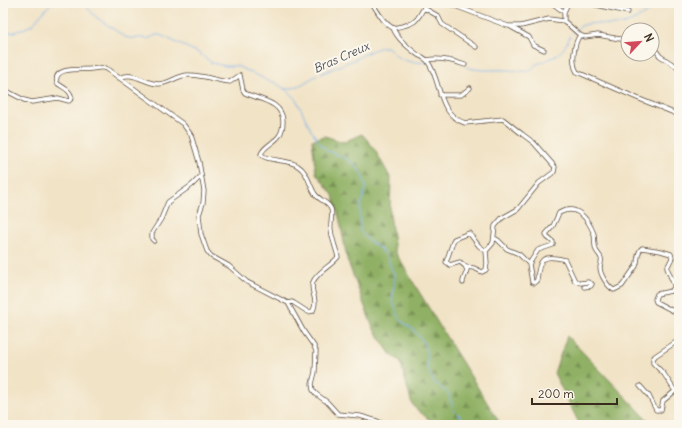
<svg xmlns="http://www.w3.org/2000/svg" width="682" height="428" font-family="Delius,sans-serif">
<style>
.forest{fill:url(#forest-firs);stroke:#666e42}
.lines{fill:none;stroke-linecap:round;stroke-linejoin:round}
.stream{stroke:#7fb2ec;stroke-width:1}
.street-casing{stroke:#564637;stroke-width:5}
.street{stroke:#fff;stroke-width:3.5}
.labels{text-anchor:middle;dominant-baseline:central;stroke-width:4;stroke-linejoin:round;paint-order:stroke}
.water-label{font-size:12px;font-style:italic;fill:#4f535c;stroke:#fbf7ec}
</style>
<defs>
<pattern id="forest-firs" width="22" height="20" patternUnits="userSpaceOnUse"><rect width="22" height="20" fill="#90b165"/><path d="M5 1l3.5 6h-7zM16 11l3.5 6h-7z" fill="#779053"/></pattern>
</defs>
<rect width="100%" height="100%" fill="#fbf7ec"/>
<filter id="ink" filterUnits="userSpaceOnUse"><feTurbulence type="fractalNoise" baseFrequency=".025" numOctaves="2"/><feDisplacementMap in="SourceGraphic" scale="8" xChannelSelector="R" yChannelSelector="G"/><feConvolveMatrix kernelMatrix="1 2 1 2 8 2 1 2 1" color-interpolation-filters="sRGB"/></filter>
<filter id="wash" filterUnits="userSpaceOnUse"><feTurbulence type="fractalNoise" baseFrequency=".012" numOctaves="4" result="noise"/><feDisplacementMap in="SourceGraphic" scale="16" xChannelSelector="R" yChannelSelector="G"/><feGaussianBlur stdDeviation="0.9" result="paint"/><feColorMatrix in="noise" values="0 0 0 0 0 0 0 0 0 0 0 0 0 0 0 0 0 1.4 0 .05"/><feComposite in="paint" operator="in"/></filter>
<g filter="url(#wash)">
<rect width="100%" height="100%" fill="#f1e3c6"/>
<path class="forest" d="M 362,134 L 374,148 L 391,179 L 390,213 L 395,252 L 447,338 L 501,425 L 436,425 L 415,408 L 411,401 L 400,361 L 391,355 L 373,328 L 362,299 L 347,259 L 340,221 L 333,195 L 316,173 L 312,140 L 325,136 L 343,142 L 348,141 L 348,140 Z
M 567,336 L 647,419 L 651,425 L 580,425 L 554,373 Z"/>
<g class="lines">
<path class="stream" d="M 79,3 L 86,6 L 96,17 L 125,37 C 133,40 137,36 147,39 L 156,35 L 160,35 L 199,53 L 212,63 L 226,66 L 237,66 L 261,77 L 267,81 L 274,82 L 288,91 L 297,101 L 311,130 L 322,146 L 328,151 L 343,157 L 355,165 L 362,175 L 366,188 L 360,206 L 360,231 L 368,240 L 378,247 L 387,256 L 395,277 L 392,300 L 399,318 L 405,324 L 413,329 L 422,340 L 426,349 L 428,370 L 434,382 L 448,393 L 454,410 L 469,425
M 3,33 L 15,32 L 32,25 L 51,3
M 573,33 C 575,32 577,28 579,27 C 591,20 605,26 617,25 C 636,24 648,9 666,3
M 466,67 C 480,72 493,69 507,70 C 516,70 523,73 532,70 L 535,65 C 553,57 562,57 570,36
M 284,89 C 299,89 305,81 318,75 C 329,70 340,66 351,61 C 356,60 360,56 365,54 C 370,51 377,49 382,47 C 391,45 393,55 399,58 C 408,62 416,63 426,62"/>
</g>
</g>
<g filter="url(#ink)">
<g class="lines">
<g class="street-casing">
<path id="street" d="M 372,3 C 378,12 384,24 393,28 C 415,24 417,23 426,3
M 447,3 L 508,26 L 521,26 L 549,19 L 564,21
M 552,3 L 564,12 L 564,21
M 587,3 L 628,12
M 424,8 L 438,16 L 442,24 L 476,47
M 564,12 L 568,3
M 564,21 L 580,35 L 585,37 L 598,35 L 620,39 L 628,38
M 511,27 L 529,37 L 533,45 L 544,50
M 393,28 C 398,40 409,48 418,55 C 422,57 426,58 428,62 C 442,82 437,114 465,123 L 503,119 L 522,134 L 534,143 L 555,167 L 554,172 L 539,183 L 518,209 L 502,218 L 495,226 L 493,243 L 486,251
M 580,35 C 574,43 571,63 577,72 L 637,98 L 679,115
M 652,45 L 660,56 L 679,68
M 427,60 C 440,57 454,61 465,65
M 119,78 C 134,71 143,83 158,84 C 168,84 177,76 187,75 C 202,74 216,81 230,82 L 240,75 L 243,90 L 245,93 C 259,100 282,101 283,121 C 283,126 282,132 279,136 C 274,143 264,146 261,154 C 266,162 289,159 298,166 C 308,172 309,185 315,194 C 319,200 328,202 331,209 C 333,215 330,223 331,230 C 332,239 336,248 338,257 C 331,266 317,272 313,282 C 309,291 319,299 313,311 L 308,312 L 294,303 L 292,302 L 288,303
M 3,89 L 24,100 L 32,102 L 58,98 L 69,101 L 72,98 C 70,89 63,88 57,83 C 52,66 82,70 91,69 C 97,69 101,66 107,69 L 183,124 L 191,135 L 199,162 L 204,191 L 203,203 L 199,215 L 201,234 L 207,251 L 211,256 L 229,266 L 247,282 L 288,303 L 304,332 L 314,346 L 316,351 L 315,372 L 312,384 L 313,390 L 316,394 L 327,402 L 338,414 L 360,416 L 377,421 L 385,425
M 440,95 L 461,95 L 470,88
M 494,238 L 498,240 L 507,249 L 519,254 L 529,264 L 538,250 L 553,245 L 553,242 L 547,237 L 546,234 L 553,226 L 559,213 C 577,203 588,219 594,234 C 595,239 594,245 596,250 C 597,253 600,255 601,258 C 602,261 601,264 600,267 C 600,275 608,287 614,290 L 622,286 L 636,266 C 639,259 636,253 642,248 L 661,251 L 671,254 L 672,258 L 667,268 L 674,285 L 674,288 L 671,291 L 657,294 L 655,299 L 656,302 L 679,314
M 154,241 L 152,239 L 152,233 L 161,219 L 168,202 L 192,185 L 201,176
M 529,264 L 532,282 L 534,283 L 537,280 C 539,258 543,254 565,260 L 575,281 L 581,283 L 588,282 L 592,284 L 591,286 L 584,287
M 466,267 L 474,268 L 482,272 L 486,270 L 487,263 L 486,251
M 463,283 L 463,281 L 467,270 L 465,266 L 460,262 L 450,265 L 446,262 L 454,239 L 469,233 L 479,246 L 486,251
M 640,386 L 649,396 L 656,410 L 661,410 L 663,401 L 675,391 L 664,374 L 653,363 L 653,359 L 655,356 L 679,340"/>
</g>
<use href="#street" class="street"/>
</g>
</g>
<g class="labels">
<g class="water-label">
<text transform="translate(341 57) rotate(-24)">Bras Creux</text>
</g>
</g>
<rect width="682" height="428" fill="none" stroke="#fbf7ec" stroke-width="16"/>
<g transform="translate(640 42) rotate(64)"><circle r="19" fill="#fbf7ec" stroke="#aea59a"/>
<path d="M0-3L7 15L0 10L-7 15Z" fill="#d1495b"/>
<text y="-6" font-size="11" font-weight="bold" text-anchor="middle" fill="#3b2a1e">N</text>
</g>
<path d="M532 398v6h85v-6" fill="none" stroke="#3b2a1e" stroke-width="2"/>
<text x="538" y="398" font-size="12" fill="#3b2a1e" stroke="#fbf7ec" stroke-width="3" paint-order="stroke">200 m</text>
</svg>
